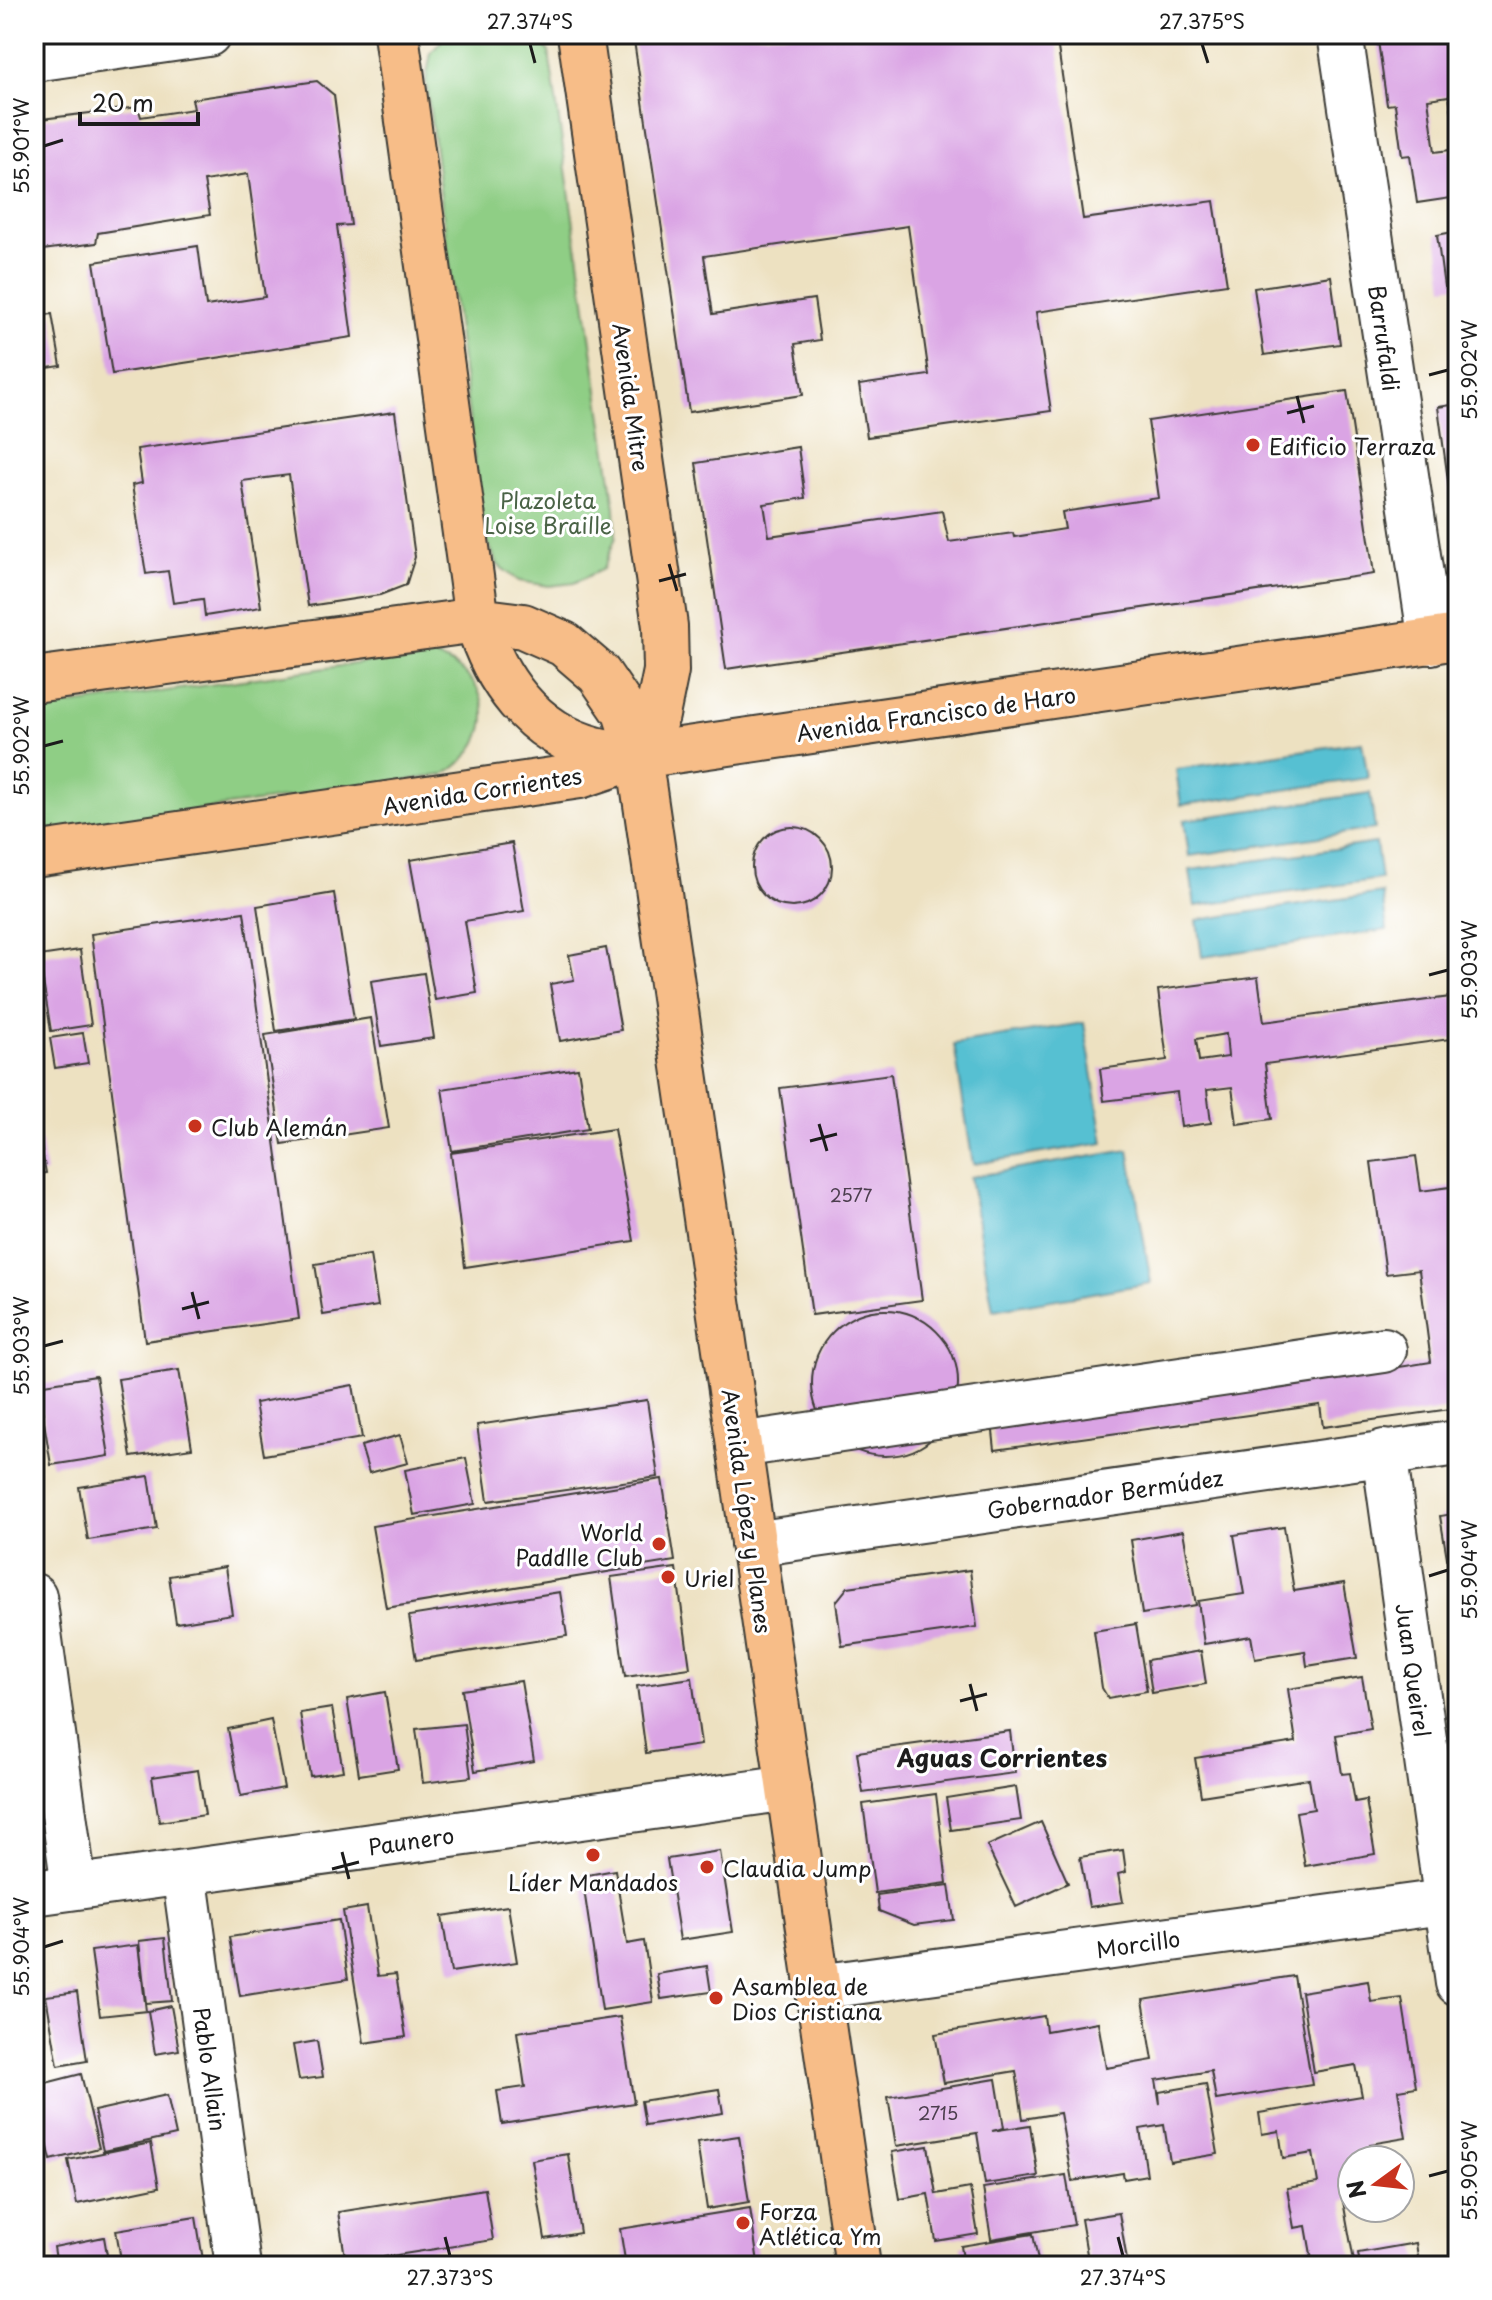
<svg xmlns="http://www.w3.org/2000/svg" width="1492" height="2300" font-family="'Playpen Sans',sans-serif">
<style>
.green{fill:#8fce85;stroke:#567550;stroke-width:2}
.water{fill:#56c0d2;stroke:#396e77;stroke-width:2}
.building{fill:#daa4e4;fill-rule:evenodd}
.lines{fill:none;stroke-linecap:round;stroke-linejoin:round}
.minor-casing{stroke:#3b3a35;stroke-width:48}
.major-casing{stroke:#3b3a35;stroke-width:48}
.minor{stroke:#fff;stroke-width:44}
.major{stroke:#f7bd88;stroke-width:44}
.ticks{fill:none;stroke:#1c1c1c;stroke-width:3}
.poi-dot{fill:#c8321e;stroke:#fff;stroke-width:3}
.labels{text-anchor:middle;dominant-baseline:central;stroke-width:6;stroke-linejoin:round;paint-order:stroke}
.number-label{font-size:18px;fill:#4c3e4e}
.street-label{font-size:22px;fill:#1c1c1c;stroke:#fff}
.poi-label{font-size:22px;fill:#1c1c1c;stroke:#fff;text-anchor:start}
.park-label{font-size:22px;fill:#4a6346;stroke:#fff}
.neighbourhood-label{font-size:24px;font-weight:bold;fill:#1c1c1c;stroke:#fff}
.neatline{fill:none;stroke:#1c1c1c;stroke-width:3}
.ticks-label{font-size:20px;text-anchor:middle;fill:#1c1c1c}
</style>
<rect width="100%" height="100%" fill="#fff"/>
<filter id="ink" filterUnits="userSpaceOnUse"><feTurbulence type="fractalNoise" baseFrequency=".0125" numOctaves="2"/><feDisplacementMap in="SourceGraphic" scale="16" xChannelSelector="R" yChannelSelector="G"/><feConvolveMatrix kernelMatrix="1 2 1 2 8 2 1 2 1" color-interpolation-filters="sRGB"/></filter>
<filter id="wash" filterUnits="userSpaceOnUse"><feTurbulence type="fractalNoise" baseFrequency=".006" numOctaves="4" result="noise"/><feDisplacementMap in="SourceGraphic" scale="32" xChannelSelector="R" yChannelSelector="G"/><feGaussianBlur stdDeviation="1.8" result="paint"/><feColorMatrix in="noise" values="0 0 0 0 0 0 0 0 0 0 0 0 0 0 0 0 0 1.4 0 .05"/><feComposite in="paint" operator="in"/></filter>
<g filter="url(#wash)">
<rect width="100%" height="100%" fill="#ede1c1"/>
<path class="green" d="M 447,34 L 536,34 L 549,52 L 615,508 L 616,537 L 603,569 L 574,583 L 549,586 L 519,581 L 498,565 L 484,534 L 426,80 L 431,53 Z
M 424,654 C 494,668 506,740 443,775 L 34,834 L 34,710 Z"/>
<path class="water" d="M 1362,742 L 1368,778 L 1181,805 L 1176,769 Z
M 1370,793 L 1375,829 L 1189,856 L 1184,820 Z
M 1376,843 L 1381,879 L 1195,906 L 1190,870 Z
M 1382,893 L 1387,930 L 1202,957 L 1197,920 Z
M 1084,1023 L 1104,1143 L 973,1164 L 954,1044 Z
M 1129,1150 L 1151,1283 L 993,1310 L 970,1177 Z"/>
<g id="blocks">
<path class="building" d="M 633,34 L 1056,34 L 1083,219 L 1214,201 L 1227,284 L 1036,312 L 1051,411 L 867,437 L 859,385 L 929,375 L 908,226 L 704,256 L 713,314 L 814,299 L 820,340 L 795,344 L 803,395 L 689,412 Z
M 1377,34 L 1458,34 L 1458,146 L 1449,96 L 1428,99 L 1435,152 L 1458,149 L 1458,197 L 1417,203 L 1410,155 L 1402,156 L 1395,104 L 1387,105 Z
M 317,81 L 334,95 L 351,225 L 337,226 L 352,337 L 112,374 L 94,262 L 198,246 L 206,306 L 265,297 L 248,174 L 204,181 L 210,215 L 98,233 L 96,243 L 34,251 L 34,120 L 138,107 L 141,117 L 194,109 L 192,99 Z
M 1458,231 L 1458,285 L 1444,287 L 1437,235 Z
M 1331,276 L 1340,344 L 1264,355 L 1254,288 Z
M 52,314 L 61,366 L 34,370 L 34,317 Z
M 1347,391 L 1374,574 L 726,669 L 696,463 L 798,447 L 805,498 L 764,504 L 769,536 L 942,511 L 949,542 L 1013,533 L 1014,537 L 1065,529 L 1062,512 L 1159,498 L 1148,421 Z
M 1458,404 L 1458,539 L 1456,539 L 1438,407 Z
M 395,412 L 415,557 L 406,585 L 380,595 L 308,606 L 289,475 L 242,481 L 261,607 L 205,616 L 203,599 L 173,603 L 168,571 L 146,574 L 132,485 L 142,483 L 137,449 Z
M752 867a40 40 0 1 1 80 0a40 40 0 1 1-80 0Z
M 512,843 L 524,911 L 465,921 L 477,993 L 435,1000 L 410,860 Z
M 334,893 L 354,1019 L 276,1031 L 257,906 Z
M 244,912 L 299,1319 L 145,1341 L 91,934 Z
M 606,948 L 621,1030 L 560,1041 L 550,984 L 574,980 L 569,955 Z
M 80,950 L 91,1025 L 51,1031 L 39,956 Z
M 424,973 L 434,1038 L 381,1046 L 371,981 Z
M 1258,977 L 1264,1022 L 1458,996 L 1458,1038 L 1265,1064 L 1272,1119 L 1237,1124 L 1232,1087 L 1207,1090 L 1211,1123 L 1181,1127 L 1177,1092 L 1104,1101 L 1100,1069 L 1167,1060 L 1158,990 ZM 1226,1034 L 1228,1057 L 1199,1061 L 1196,1039 Z
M 371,1018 L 389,1128 L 282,1144 L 265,1035 Z
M 83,1033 L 88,1063 L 55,1068 L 50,1038 Z
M 578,1068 L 588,1129 L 452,1151 L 442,1089 Z
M 891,1074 L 922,1300 L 812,1315 L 780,1088 Z
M 34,1108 L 46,1173 L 34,1175 Z
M 614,1129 L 634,1241 L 465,1267 L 451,1153 Z
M 1416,1156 L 1421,1191 L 1458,1186 L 1458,1408 L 1323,1427 L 1320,1405 L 995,1450 L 992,1422 L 1325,1379 L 1431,1362 L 1419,1270 L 1386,1274 L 1371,1162 Z
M 370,1255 L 378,1306 L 323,1315 L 315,1264 Z
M812 1383a73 73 0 1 1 146 0a73 73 0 1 1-146 0Z
M 179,1370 L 192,1448 L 131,1457 L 118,1379 Z
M 96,1376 L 109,1456 L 51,1465 L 38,1385 Z
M 353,1385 L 362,1438 L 264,1455 L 255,1403 Z
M 647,1400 L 658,1477 L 488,1501 L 477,1425 Z
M 400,1435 L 408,1463 L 369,1473 L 361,1446 Z
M 466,1458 L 475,1504 L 414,1515 L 405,1470 Z
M 149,1476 L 157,1529 L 88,1540 L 79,1487 Z
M 662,1479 L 675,1561 L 386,1608 L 372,1526 Z
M 1458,1513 L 1458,1569 L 1449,1570 L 1440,1516 Z
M 1284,1527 L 1294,1591 L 1344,1583 L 1357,1658 L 1307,1666 L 1305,1651 L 1255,1659 L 1251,1636 L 1204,1644 L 1198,1601 L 1244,1594 L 1234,1535 Z
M 1183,1531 L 1196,1605 L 1142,1614 L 1131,1540 Z
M 225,1567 L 232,1614 L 176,1623 L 169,1576 Z
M 676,1568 L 690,1668 L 625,1677 L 611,1577 Z
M 970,1570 L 977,1627 L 842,1646 L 836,1602 L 848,1587 Z
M 560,1592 L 567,1636 L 416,1660 L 409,1616 Z
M 1136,1624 L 1147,1691 L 1108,1698 L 1102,1688 L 1094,1631 Z
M 1201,1651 L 1206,1684 L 1152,1693 L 1147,1660 Z
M 1362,1677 L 1371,1729 L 1336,1735 L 1342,1774 L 1350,1773 L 1355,1802 L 1366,1800 L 1375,1854 L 1305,1866 L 1296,1812 L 1314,1809 L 1309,1779 L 1201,1796 L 1195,1758 L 1296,1742 L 1288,1689 Z
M 692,1678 L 701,1745 L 646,1753 L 637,1686 Z
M 521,1681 L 534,1761 L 475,1771 L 462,1690 Z
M 385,1692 L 398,1769 L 359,1775 L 347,1699 Z
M 332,1708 L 343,1771 L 310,1776 L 300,1713 Z
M 271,1720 L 284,1788 L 241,1796 L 228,1729 Z
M 464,1724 L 471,1777 L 423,1783 L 416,1729 Z
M 1010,1731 L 1015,1773 L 863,1793 L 857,1752 Z
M 198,1770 L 205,1815 L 159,1822 L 152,1777 Z
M 1016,1787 L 1021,1820 L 951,1830 L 946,1798 Z
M 936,1794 L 947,1883 L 875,1893 L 863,1804 Z
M 1041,1822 L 1068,1883 L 1016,1907 L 987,1846 Z
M 1123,1850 L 1126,1872 L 1118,1874 L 1123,1902 L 1089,1907 L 1080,1857 Z
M 720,1851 L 733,1932 L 680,1940 L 667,1859 Z
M 615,1870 L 627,1944 L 644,1941 L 653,2002 L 602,2010 L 582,1876 Z
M 949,1885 L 954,1920 L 914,1925 L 879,1911 L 877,1895 Z
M 508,1906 L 517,1962 L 451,1972 L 442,1916 Z
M 367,1907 L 378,1976 L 396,1974 L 406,2037 L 364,2043 L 343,1911 Z
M 339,1920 L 348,1979 L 240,1996 L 230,1937 Z
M 165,1938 L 172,2001 L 146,2003 L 139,1941 Z
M 138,1945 L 146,2011 L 100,2016 L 91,1951 Z
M 707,1966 L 711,1992 L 661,1999 L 657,1974 Z
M 1294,1976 L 1312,2085 L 1216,2100 L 1211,2071 L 1156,2080 L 1160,2104 L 1159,2092 L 1206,2084 L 1218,2154 L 1170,2162 L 1164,2125 L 1140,2129 L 1147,2175 L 1124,2179 L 1123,2173 L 1072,2181 L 1060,2113 L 1023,2119 L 1016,2071 L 944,2083 L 935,2034 L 1044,2016 L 1046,2031 L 1098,2022 L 1106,2068 L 1153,2060 L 1143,2000 Z
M 1368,1981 L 1371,2002 L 1402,1998 L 1416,2087 L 1398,2090 L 1406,2138 L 1370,2144 L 1373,2160 L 1352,2160 L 1352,2199 L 1343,2201 L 1354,2261 L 1313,2266 L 1306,2226 L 1294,2228 L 1287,2188 L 1318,2183 L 1313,2153 L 1283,2158 L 1279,2131 L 1262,2134 L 1259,2113 L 1362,2096 L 1356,2065 L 1314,2072 L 1301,1992 Z
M 77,1992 L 87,2061 L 58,2066 L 46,1996 Z
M 171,2006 L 179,2050 L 155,2054 L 148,2011 Z
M 620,2017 L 634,2103 L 502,2124 L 497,2091 L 525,2087 L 517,2032 Z
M 317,2041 L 323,2077 L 299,2080 L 293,2045 Z
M 81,2074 L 99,2148 L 51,2160 L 34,2086 Z
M 996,2079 L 1004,2128 L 992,2131 L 1030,2125 L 1038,2176 L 985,2184 L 977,2133 L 896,2146 L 888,2097 Z
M 719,2089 L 723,2113 L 645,2125 L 641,2101 Z
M 167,2095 L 176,2135 L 103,2151 L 94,2111 Z
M 739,2136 L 749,2202 L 707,2209 L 697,2142 Z
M 151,2143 L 159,2187 L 77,2204 L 68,2160 Z
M 928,2146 L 936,2194 L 970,2188 L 978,2234 L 936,2241 L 928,2194 L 900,2199 L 892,2152 Z
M 568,2154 L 580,2233 L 545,2239 L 532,2160 Z
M 1066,2175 L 1074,2225 L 991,2239 L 983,2188 Z
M 485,2189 L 493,2240 L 346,2263 L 338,2212 Z
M 750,2208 L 758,2263 L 740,2266 L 626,2266 L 620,2229 Z
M 1119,2213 L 1128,2266 L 1089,2266 L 1081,2219 Z
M 196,2217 L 204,2266 L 122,2266 L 116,2230 Z
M 1033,2234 L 1039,2266 L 964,2266 L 961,2246 Z
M 104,2237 L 109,2266 L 57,2266 L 54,2247 Z
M 1416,2243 L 1419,2264 L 1360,2266 L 1358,2253 Z"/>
</g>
</g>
<g filter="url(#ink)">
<use href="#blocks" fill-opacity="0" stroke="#3b3a35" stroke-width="2"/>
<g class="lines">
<g class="minor-casing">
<path id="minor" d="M 1340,34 L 1431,642
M 34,59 L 208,34
M 739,1445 L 1384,1350
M 1384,1452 L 1458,1983
M 753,1544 L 1458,1443
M 34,1596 L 74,1887
M 184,1872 L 238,2266
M 34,1893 L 789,1788
M 818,1987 L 1458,1900"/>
</g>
<g class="major-casing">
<path id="major" d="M 396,34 L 477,620 C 494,679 532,733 595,749 C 609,753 624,754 639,756 L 1458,637
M 580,34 L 665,626 L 666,671 L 657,715 L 639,756
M 34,680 L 477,620 L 523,626 L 564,644 L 599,674 L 625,712 L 639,756 L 858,2266
M 34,855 L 580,776 L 637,757"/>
</g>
<use href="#minor" class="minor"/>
<use href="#major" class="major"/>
</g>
</g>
<path class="ticks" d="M 530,44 L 535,63M 1202,44 L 1208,63M 44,146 L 63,140M 1429,375 L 1448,370M 1297,396 L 1304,423M 1287,413 L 1314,406M 669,564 L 677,591M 659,581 L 686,574M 44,746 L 63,741M 1429,975 L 1448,970M 819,1124 L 827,1151M 810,1141 L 837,1134M 192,1292 L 199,1319M 182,1309 L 209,1302M 44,1346 L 63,1341M 1429,1576 L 1448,1570M 970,1684 L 977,1711M 960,1701 L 987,1694M 342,1852 L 349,1879M 332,1869 L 359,1862M 44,1947 L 63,1941M 1429,2176 L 1448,2171M 445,2237 L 450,2256M 1118,2237 L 1123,2256"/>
<g class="poi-dot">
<circle cx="1253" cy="445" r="8"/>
<circle cx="195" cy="1126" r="8"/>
<circle cx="659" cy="1544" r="8"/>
<circle cx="668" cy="1577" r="8"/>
<circle cx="593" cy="1855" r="8"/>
<circle cx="707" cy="1867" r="8"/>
<circle cx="716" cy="1998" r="8"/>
<circle cx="743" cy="2223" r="8"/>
</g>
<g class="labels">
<g class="number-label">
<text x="851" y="1194">2577</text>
<text x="938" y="2112">2715</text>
</g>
<g class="street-label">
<text transform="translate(1385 338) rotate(82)">Barrufaldi</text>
<text transform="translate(632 397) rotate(82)">Avenida Mitre</text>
<text transform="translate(936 713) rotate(-8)">Avenida Francisco de Haro</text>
<text transform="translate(482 790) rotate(-9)">Avenida Corrientes</text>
<text transform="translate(1105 1493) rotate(-8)">Gobernador Bermúdez</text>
<text transform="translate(748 1511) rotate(82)">Avenida López y Planes</text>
<text transform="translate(1414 1670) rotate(82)">Juan Queirel</text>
<text transform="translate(411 1840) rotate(-8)">Paunero</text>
<text transform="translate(1138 1943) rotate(-8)">Morcillo</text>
<text transform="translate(211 2069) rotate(82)">Pablo Allain</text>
</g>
<g class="poi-label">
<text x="1269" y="445">Edificio Terraza</text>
<text x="211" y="1126">Club Alemán</text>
<text x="643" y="1531" text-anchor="end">World<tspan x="643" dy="25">Paddlle Club</tspan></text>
<text x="684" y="1577">Uriel</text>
<text x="723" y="1867">Claudia Jump</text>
<text x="593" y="1881" text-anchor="middle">Líder Mandados</text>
<text x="732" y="1985">Asamblea de<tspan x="732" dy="25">Dios Cristiana</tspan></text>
<text x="759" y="2210">Forza<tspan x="759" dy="25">Atlética Ym</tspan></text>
</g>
<g class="park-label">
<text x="548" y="499">Plazoleta<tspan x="548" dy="25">Loise Braille</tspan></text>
</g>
<g class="neighbourhood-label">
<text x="1002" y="1757">Aguas Corrientes</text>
</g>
</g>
<rect width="1492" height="2300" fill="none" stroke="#fff" stroke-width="88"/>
<g transform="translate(1376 2184) rotate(255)"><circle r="38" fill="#ffffff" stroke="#a4a4a4" stroke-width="2"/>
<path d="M0-6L14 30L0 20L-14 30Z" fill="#c8321e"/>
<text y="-12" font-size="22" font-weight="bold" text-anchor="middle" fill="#1c1c1c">N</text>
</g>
<path d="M80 112v12h118v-12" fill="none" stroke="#1c1c1c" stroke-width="4"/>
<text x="92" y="112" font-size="24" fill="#1c1c1c" stroke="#ffffff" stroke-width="6" paint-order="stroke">20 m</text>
<rect x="44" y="44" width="1404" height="2212" class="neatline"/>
<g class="ticks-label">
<text x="530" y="29">27.374°S</text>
<text x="1202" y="29">27.375°S</text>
<text transform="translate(22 146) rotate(-90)" y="7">55.901°W</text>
<text transform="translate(1470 370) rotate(-90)" y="7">55.902°W</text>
<text transform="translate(22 746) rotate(-90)" y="7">55.902°W</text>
<text transform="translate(1470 970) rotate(-90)" y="7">55.903°W</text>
<text transform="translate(22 1346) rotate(-90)" y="7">55.903°W</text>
<text transform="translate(1470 1570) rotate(-90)" y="7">55.904°W</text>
<text transform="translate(22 1947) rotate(-90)" y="7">55.904°W</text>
<text transform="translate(1470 2171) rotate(-90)" y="7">55.905°W</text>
<text x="450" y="2285">27.373°S</text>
<text x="1123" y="2285">27.374°S</text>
</g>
</svg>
